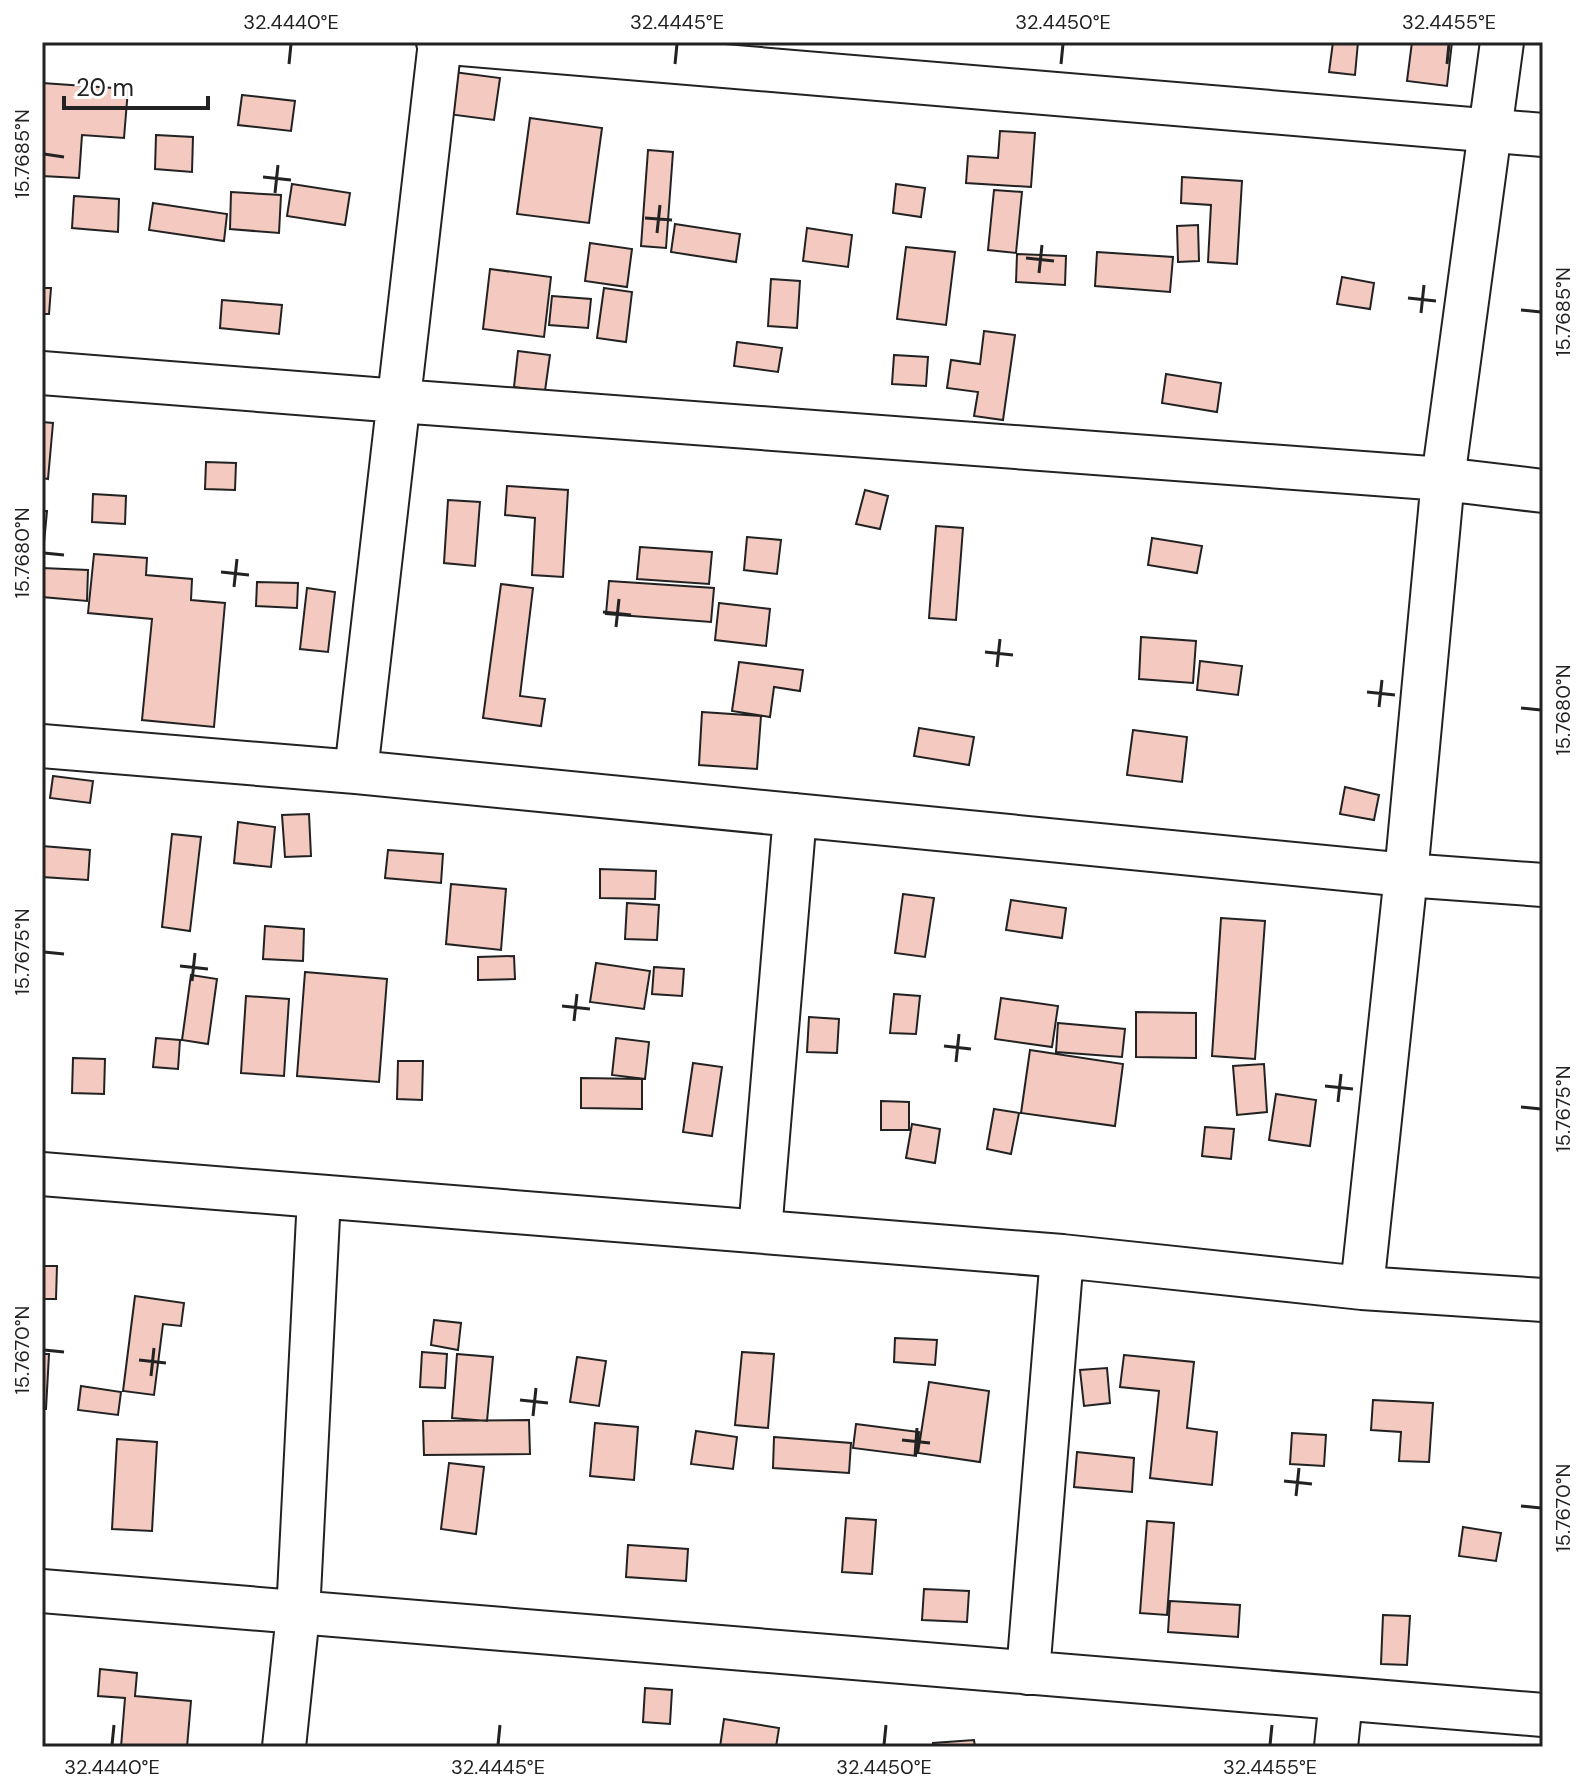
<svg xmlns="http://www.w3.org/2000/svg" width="1585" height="1789" font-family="'DM Sans',sans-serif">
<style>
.building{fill:#f3c9c0;stroke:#222;stroke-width:2}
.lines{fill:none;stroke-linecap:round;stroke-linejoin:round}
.street-casing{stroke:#222;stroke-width:46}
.street{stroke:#fff;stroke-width:42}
.ticks{fill:none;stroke:#222;stroke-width:3}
.neatline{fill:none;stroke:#222;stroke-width:3}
.ticks-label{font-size:20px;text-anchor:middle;fill:#222}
</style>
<rect width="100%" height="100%" fill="#fff"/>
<path class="building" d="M 1333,42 L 1358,42 L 1355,75 L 1329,72 Z
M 1412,42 L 1452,42 L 1447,86 L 1407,81 Z
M 446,71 L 500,78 L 494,120 L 440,113 Z
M 42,83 L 128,89 L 124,138 L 82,135 L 79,178 L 42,176 Z
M 242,95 L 295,101 L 291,131 L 238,125 Z
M 530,118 L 602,128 L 589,223 L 517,214 Z
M 1000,131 L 1035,133 L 1031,187 L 966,183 L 968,156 L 998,158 Z
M 156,135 L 193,137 L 192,172 L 155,169 Z
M 648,150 L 673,152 L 666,248 L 641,246 Z
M 1182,177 L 1242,181 L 1237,264 L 1208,262 L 1211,205 L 1181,203 Z
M 292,184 L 350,193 L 345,225 L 287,216 Z
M 896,184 L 925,188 L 921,217 L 893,213 Z
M 994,190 L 1022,192 L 1016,253 L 988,250 Z
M 231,192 L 281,195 L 279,233 L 230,229 Z
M 74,196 L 119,199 L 118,232 L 72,228 Z
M 153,203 L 227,214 L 224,241 L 149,230 Z
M 675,224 L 740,234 L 736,262 L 671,252 Z
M 1198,225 L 1199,261 L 1178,262 L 1177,226 Z
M 807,228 L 852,235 L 848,267 L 803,261 Z
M 590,243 L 632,249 L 627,287 L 585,281 Z
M 906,247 L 955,252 L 946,325 L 897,319 Z
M 1097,252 L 1173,257 L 1170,292 L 1095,286 Z
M 1017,254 L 1066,256 L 1065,285 L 1016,282 Z
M 490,269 L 551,277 L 544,337 L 483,329 Z
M 1342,277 L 1374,283 L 1370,309 L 1337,304 Z
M 771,279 L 800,281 L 797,328 L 768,326 Z
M 42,288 L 51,288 L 49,314 L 42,314 Z
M 604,288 L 632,292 L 626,342 L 597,338 Z
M 552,296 L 591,299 L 588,328 L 549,325 Z
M 222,300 L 282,305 L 279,334 L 220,328 Z
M 984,331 L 1015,335 L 1003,420 L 974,416 L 978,392 L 947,388 L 951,360 L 980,364 Z
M 737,342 L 782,348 L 778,372 L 734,366 Z
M 518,351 L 550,355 L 545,391 L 514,387 Z
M 894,355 L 928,357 L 926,386 L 892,384 Z
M 1166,374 L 1221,383 L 1217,412 L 1162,403 Z
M 42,422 L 53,423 L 48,479 L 42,478 Z
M 206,462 L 236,463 L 235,490 L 205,489 Z
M 507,486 L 568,490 L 563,577 L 532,575 L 535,518 L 505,515 Z
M 865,490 L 888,496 L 880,529 L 856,524 Z
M 93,494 L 126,496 L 125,524 L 92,522 Z
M 448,500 L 480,502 L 475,566 L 444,563 Z
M 42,511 L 47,511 L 44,543 L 42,543 Z
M 936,526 L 963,528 L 956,620 L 929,618 Z
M 747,537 L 781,540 L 777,574 L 744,570 Z
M 1152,538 L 1202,546 L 1197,573 L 1148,565 Z
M 640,547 L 712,552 L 709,584 L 637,579 Z
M 94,554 L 147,558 L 146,575 L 192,579 L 191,600 L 225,603 L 214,727 L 142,720 L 152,619 L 88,613 Z
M 42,568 L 88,570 L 87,601 L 42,597 Z
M 609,581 L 714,588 L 711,622 L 606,614 Z
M 257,582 L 298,583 L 297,608 L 256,606 Z
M 501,584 L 533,588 L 520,696 L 545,699 L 541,726 L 483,718 Z
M 307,588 L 335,592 L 328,652 L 300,649 Z
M 719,603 L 770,609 L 766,646 L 715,640 Z
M 1141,637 L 1196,641 L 1193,683 L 1139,679 Z
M 1200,661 L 1242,666 L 1238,695 L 1197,690 Z
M 739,662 L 803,670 L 800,691 L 774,687 L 770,717 L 732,711 Z
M 702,712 L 761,716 L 757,769 L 699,765 Z
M 919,728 L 974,737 L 969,765 L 914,756 Z
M 1133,730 L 1187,737 L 1182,782 L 1127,775 Z
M 53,776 L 93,781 L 90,803 L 50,798 Z
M 1345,787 L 1379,795 L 1374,820 L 1340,814 Z
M 309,814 L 311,856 L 285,857 L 282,815 Z
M 238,822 L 275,827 L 271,867 L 234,863 Z
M 172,834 L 201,837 L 190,931 L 162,927 Z
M 42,846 L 90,850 L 88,880 L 42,877 Z
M 388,850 L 443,854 L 441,883 L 385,878 Z
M 600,869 L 656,871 L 655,899 L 600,898 Z
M 451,884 L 506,889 L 501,950 L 446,944 Z
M 903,894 L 934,898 L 925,957 L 895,953 Z
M 1011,900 L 1066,908 L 1062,938 L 1006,930 Z
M 627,903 L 659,905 L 657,940 L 625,939 Z
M 1221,918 L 1265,921 L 1255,1059 L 1212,1056 Z
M 265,926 L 304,929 L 303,961 L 263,959 Z
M 514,956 L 515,979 L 478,980 L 478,957 Z
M 596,963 L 650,971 L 644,1009 L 590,1002 Z
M 654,967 L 684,969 L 682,996 L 652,994 Z
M 305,972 L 387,979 L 379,1082 L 297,1076 Z
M 191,975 L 217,979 L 208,1044 L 182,1040 Z
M 894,994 L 920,996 L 916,1034 L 890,1033 Z
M 246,996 L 289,999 L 284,1076 L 241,1073 Z
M 1001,998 L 1058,1006 L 1052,1047 L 995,1039 Z
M 1136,1012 L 1196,1013 L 1196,1058 L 1136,1057 Z
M 809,1017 L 839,1019 L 837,1053 L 807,1052 Z
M 1058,1023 L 1125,1029 L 1122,1057 L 1056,1052 Z
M 156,1038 L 180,1040 L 178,1069 L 153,1067 Z
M 616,1038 L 649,1042 L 645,1079 L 612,1075 Z
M 1030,1050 L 1123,1064 L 1115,1126 L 1021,1113 Z
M 73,1058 L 105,1059 L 104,1094 L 72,1093 Z
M 398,1061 L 423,1061 L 422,1100 L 397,1099 Z
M 693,1063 L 722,1067 L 712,1136 L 683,1132 Z
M 1264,1064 L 1267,1112 L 1237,1115 L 1233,1066 Z
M 581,1078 L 642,1079 L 642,1109 L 581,1108 Z
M 1276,1094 L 1316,1100 L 1310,1146 L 1269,1140 Z
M 881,1101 L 909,1102 L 909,1130 L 881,1130 Z
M 994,1109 L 1019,1113 L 1011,1154 L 987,1149 Z
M 912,1124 L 940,1129 L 935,1163 L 906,1158 Z
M 1205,1127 L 1234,1129 L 1231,1159 L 1202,1156 Z
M 42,1266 L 57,1266 L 56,1299 L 42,1299 Z
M 135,1296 L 184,1303 L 181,1326 L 163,1324 L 154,1395 L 123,1391 Z
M 434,1320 L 461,1323 L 458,1350 L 431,1345 Z
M 895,1338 L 937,1340 L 935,1365 L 894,1362 Z
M 422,1352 L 447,1354 L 445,1388 L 420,1387 Z
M 742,1352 L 774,1354 L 768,1428 L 735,1425 Z
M 42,1354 L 49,1354 L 46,1409 L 42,1409 Z
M 457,1354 L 493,1357 L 487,1421 L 452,1418 Z
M 1124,1355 L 1194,1362 L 1187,1428 L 1217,1432 L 1212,1485 L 1150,1478 L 1159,1391 L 1120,1387 Z
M 577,1357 L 606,1361 L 599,1406 L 570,1402 Z
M 1107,1368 L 1110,1403 L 1084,1406 L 1080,1370 Z
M 929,1382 L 989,1391 L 980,1462 L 918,1453 Z
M 81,1386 L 121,1392 L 118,1415 L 78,1410 Z
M 1373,1400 L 1433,1403 L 1429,1462 L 1399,1461 L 1401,1432 L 1371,1430 Z
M 529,1420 L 530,1454 L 424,1455 L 423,1421 Z
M 595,1423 L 638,1427 L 634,1480 L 590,1476 Z
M 856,1424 L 919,1432 L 916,1456 L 853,1448 Z
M 696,1431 L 737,1437 L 733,1469 L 691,1464 Z
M 1292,1433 L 1326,1435 L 1324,1466 L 1290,1464 Z
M 774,1437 L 851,1443 L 849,1473 L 773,1468 Z
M 117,1439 L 157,1442 L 152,1531 L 112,1529 Z
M 1077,1452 L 1134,1458 L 1132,1492 L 1074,1487 Z
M 449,1463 L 484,1467 L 476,1534 L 441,1529 Z
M 846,1518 L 876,1520 L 872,1574 L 842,1572 Z
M 1147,1521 L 1174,1523 L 1167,1615 L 1140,1613 Z
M 1463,1527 L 1501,1533 L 1496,1561 L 1459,1556 Z
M 628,1545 L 688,1549 L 686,1581 L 626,1577 Z
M 924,1589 L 969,1591 L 967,1622 L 922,1620 Z
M 1170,1601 L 1240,1605 L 1238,1637 L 1168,1632 Z
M 1383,1615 L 1410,1616 L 1407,1665 L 1381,1664 Z
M 100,1669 L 137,1673 L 135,1696 L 191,1701 L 187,1747 L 121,1747 L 125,1698 L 98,1696 Z
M 645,1688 L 672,1690 L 670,1724 L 643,1722 Z
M 724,1719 L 779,1728 L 776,1747 L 720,1747 Z
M 974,1740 L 975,1747 L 933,1747 L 933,1743 Z"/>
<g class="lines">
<g class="street-casing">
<path id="street" d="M 438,42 L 1543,135
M 42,373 L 399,401 L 1443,479 L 1543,491
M 42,746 L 356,772 L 1406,875 L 1543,885
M 356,772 L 440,42
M 42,1174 L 1062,1256 L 1362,1288 L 1543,1300
M 760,1231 L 795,815
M 1362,1288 L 1406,875 L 1443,479 L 1502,42
M 42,1591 L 1543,1715
M 1028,1673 L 1062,1256
M 284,1747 L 298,1614 L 319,1197
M 1336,1747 L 1341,1699"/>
</g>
<use href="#street" class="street"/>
</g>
<path class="ticks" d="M 289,64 L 291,44M 675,64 L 677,44M 1061,64 L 1063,44M 1447,64 L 1449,44M 44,154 L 64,157M 263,177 L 291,180M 275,193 L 278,165M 645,218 L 672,220M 657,233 L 660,205M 1026,258 L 1054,261M 1039,273 L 1042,245M 1408,298 L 1436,301M 1521,310 L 1541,312M 1421,313 L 1424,285M 44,553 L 64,555M 221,572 L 249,575M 234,587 L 237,559M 603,612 L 631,615M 616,627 L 619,599M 985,652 L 1013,655M 997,667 L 1000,639M 1367,692 L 1395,695M 1379,707 L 1382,680M 1521,708 L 1541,710M 44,952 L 64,954M 180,966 L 208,969M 192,981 L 195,953M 562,1006 L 590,1009M 574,1021 L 577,994M 944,1046 L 971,1049M 956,1062 L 959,1034M 1325,1086 L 1353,1089M 1338,1102 L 1341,1074M 1521,1107 L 1541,1109M 44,1350 L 64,1352M 139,1360 L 166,1363M 151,1376 L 154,1348M 520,1400 L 548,1403M 533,1416 L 536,1388M 902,1440 L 930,1443M 915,1456 L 917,1428M 1284,1481 L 1312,1484M 1296,1496 L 1299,1468M 1521,1506 L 1541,1508M 112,1745 L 114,1725M 498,1745 L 500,1725M 884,1745 L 886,1725M 1270,1745 L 1272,1725"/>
<rect width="1585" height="1789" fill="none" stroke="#ffffff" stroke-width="88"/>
<path d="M64 96v12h144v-12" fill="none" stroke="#222222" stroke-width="4"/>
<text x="76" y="96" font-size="24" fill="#222222" stroke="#ffffff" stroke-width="6" paint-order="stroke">20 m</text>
<rect x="44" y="44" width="1497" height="1701" class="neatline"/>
<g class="ticks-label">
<text x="291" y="29">32.4440°E</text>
<text x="677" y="29">32.4445°E</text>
<text x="1063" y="29">32.4450°E</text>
<text x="1449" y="29">32.4455°E</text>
<text transform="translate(22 154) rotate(-90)" y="7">15.7685°N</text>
<text transform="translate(1563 312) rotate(-90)" y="7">15.7685°N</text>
<text transform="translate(22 553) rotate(-90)" y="7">15.7680°N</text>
<text transform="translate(1563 710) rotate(-90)" y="7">15.7680°N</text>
<text transform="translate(22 952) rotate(-90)" y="7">15.7675°N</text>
<text transform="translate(1563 1109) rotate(-90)" y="7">15.7675°N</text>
<text transform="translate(22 1350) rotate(-90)" y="7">15.7670°N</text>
<text transform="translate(1563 1508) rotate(-90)" y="7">15.7670°N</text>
<text x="112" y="1774">32.4440°E</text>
<text x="498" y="1774">32.4445°E</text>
<text x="884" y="1774">32.4450°E</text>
<text x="1270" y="1774">32.4455°E</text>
</g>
</svg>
